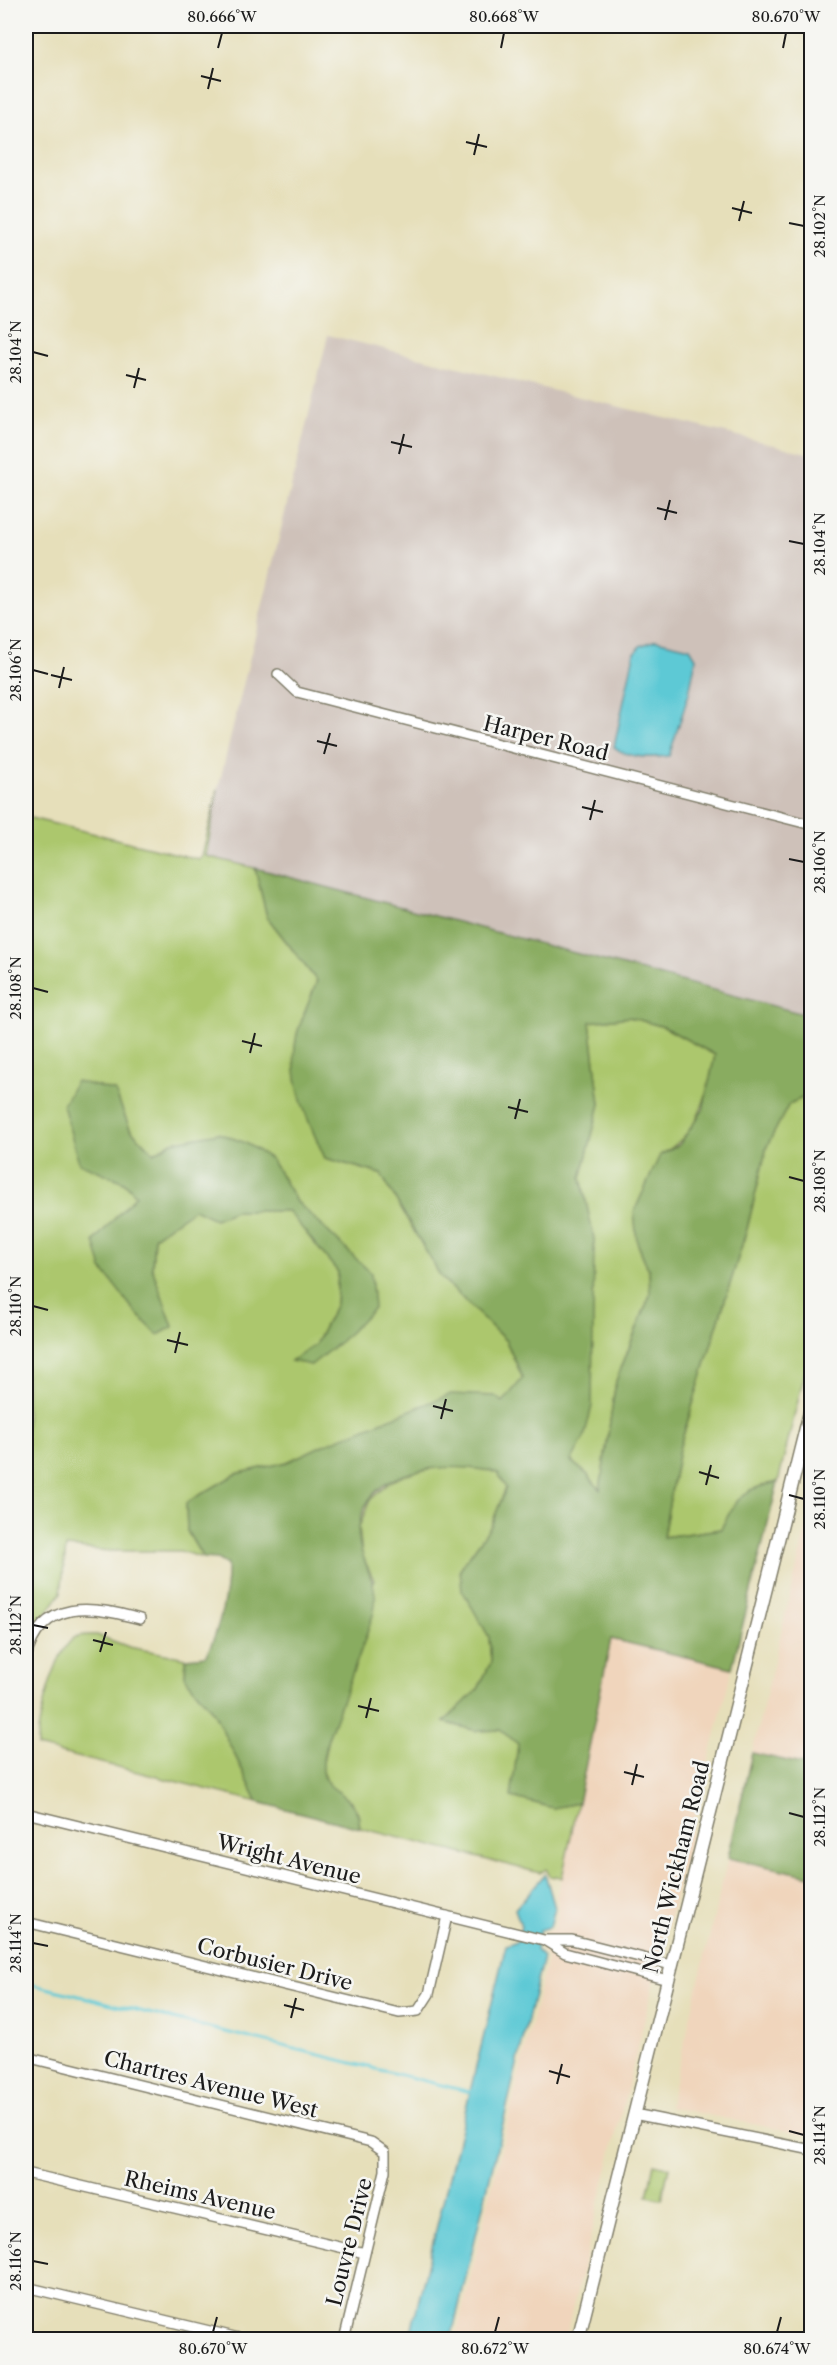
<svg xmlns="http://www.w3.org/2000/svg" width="837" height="2365" font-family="'Libre Caslon Text',serif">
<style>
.built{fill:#f0d5bc}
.industrial{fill:#cec1b9;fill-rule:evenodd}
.green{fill:#acc76d;stroke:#647244;stroke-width:1.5;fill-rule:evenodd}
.forest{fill:#89ac60;stroke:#52643e;stroke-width:1.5;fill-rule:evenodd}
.water{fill:#5dc9d5;stroke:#3c7278;stroke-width:1.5}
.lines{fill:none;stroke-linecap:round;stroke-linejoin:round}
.stream{stroke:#5dc9d5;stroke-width:3}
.minor-casing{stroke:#817e6b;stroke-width:12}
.secondary-casing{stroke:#817e6b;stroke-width:15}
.minor{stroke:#fff;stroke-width:9}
.secondary{stroke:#fff;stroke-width:12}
.ticks{fill:none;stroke:#1c1c1c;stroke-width:2}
.labels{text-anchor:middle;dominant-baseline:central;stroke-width:5;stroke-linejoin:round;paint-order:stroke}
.street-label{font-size:21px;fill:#1c1c1c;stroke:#f6f6f2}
.neatline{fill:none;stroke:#1c1c1c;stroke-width:2}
.ticks-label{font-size:15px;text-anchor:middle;fill:#1c1c1c}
</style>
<rect width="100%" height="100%" fill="#f6f6f2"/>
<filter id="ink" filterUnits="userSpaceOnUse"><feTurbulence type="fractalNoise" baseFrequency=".0167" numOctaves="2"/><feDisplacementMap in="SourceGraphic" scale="12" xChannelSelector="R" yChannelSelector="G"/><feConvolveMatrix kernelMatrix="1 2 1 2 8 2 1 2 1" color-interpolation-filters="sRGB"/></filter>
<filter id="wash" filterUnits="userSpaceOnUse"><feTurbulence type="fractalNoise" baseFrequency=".008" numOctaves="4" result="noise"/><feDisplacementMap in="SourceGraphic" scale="24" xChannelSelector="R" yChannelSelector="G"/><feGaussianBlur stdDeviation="1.35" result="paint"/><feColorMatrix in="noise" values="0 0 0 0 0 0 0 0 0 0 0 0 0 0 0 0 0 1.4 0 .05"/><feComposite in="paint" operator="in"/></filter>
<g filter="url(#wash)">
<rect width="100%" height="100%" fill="#e6dfba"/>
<path class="built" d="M 811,1509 L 811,1766 L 752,1753 Z
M 611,1639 L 732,1668 L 565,2339 L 455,2340 L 547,1958 L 541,1948 L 541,1945 L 548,1946 L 550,1936 L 543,1933 L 554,1929 L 559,1909 L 556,1896 L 563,1875 Z
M 728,1858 L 811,1876 L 811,2136 L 669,2107 Z"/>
<path class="industrial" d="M 328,335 L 811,454 L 811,1016 L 206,856 L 218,789 ZM 695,658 L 689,693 L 669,756 L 638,757 L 621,752 Z"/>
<path class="green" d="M 218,789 L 206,856 L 255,868 L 267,917 L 317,981 L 297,1034 L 325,1158 L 381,1174 L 441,1277 L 506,1341 L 523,1379 L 503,1402 L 357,1432 L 287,1462 L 236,1474 L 186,1503 L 187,1531 L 203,1558 L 180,1551 L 110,1551 L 66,1547 L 61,1593 L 26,1642 L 26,817 L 198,859 L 202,856 ZM 115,1091 L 130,1129 L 154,1153 L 172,1142 L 271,1159 L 296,1201 L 371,1273 L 311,1365 L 292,1360 L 315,1345 L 336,1304 L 338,1272 L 289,1211 L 235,1211 L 215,1219 L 194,1209 L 154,1237 L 152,1268 L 173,1327 L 94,1241 L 137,1196 L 124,1182 Z
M 629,1017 L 664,1027 L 715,1055 C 706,1097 701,1133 660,1155 L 637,1242 L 649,1271 L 650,1295 L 616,1381 L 600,1491 L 588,1475 L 571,1461 L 584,1438 L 594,1239 L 581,1178 L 600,1104 L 590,1022 Z
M 811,1094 L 811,1348 L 778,1482 C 743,1489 736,1499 721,1529 L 663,1537 L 679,1449 L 747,1229 L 767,1146 L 789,1104 Z
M 445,1466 L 475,1467 L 498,1473 L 506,1488 L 491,1526 L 460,1569 L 463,1590 L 489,1637 L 491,1662 L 478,1689 L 444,1722 L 477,1731 L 500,1730 L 518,1744 L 553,1808 L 578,1803 L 562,1878 L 550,1876 L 546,1869 L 540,1873 L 360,1828 L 358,1813 L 351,1801 L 329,1787 L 322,1767 L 328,1738 L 360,1651 L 374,1580 L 362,1555 L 359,1527 L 370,1500 L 391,1481 L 413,1472 Z
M 97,1635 L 129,1647 L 186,1658 L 185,1677 L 214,1713 L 258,1802 L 37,1747 C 36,1724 55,1651 74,1638 C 80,1634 89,1635 97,1635 Z
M 654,2164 L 669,2167 L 662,2199 L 647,2196 Z"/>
<path class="forest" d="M 255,868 L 811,1016 L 811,1094 L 789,1104 L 767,1146 L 747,1229 L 679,1449 L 663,1537 L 721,1529 C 737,1498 741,1489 778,1482 L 732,1668 L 611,1639 L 578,1803 L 553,1808 L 511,1797 L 518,1744 L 500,1730 L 477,1731 L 444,1722 L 478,1689 L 491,1662 L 489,1637 L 462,1590 L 460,1569 L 491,1526 L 506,1488 L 498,1473 C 451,1461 367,1464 359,1527 C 355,1558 383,1581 373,1615 C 363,1647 351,1678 339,1709 C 333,1727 323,1746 323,1766 C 322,1789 341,1789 351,1803 C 358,1810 359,1819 360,1828 L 258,1802 L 214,1713 L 185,1677 L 186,1658 L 206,1656 C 219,1630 228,1594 227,1565 L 217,1559 L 203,1558 L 187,1531 L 186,1503 L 236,1474 L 287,1462 L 323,1445 L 451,1394 L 495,1396 L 503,1402 L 523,1378 L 506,1341 L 441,1277 L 381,1174 L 325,1158 C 307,1120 287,1078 297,1034 C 302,1016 311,998 317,981 L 267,917 ZM 629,1017 L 664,1027 L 715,1055 L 703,1110 L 679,1145 L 660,1155 L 634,1212 L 637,1242 L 649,1271 L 650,1295 L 616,1381 L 600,1490 L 588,1475 L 571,1461 L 584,1438 L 592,1406 L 594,1239 L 581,1178 L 600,1104 L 590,1022 Z
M 76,1081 L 115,1091 L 130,1129 L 154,1153 L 172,1142 L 218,1133 L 246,1143 L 271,1159 L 296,1201 L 371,1273 L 374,1308 L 341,1341 L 311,1365 L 291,1361 L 315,1345 L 336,1304 L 338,1272 L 288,1211 L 235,1211 L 215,1219 L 194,1209 L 154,1237 L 152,1268 L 173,1327 L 158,1335 L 136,1313 L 102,1269 L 94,1241 L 136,1195 L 124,1182 L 79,1163 L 63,1105 Z
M 752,1753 L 811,1766 L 811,1876 L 728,1858 Z"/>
<path class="water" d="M 656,640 L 690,648 L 696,658 L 689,693 L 669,756 C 651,758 628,759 614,747 L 634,654 L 640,646 Z
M 545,1874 L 555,1908 L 550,1927 L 540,1930 L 536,1950 L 543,1957 L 451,2339 L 409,2340 L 506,1945 L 517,1941 L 521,1926 L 515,1909 Z"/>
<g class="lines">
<path class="stream" d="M 26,1983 L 470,2092"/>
</g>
</g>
<g filter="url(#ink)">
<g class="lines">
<g class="minor-casing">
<path id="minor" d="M 278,674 L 297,692 L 812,825
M 26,1658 C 41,1597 93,1606 140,1619
M 26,1813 L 544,1940 L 572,1940 L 671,1965
M 26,1922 L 399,2013 L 418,2011 L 429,1994 L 447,1916
M 544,1940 L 565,1953 L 668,1980
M 26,2057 L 371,2142 L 385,2152 L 385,2171 L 344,2340
M 634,2114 L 812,2150
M 26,2173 L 365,2253
M 26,2287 L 247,2340"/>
</g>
<g class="secondary-casing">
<path id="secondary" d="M 578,2340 L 812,1404"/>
</g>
<use href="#minor" class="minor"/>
<use href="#secondary" class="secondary"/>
</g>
</g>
<path class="ticks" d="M 218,48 L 222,33M 501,48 L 504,33M 783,48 L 786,33M 201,76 L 221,81M 208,89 L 213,68M 466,142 L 487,147M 474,155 L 479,134M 732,208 L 752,213M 739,221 L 744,201M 789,223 L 804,226M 33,352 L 48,356M 126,375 L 146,380M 134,388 L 139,368M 391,442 L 412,447M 399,454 L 404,434M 657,508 L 677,513M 665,520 L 670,500M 789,541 L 804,544M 33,670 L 48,674M 51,675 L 72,680M 59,688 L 64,667M 317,741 L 337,746M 324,754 L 330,733M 582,807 L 603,812M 590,820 L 595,800M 789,859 L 804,862M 33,988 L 48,992M 242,1041 L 262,1046M 250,1053 L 255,1033M 508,1107 L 528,1112M 515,1119 L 520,1099M 789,1177 L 804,1181M 33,1306 L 48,1310M 167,1340 L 188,1345M 175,1353 L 180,1332M 433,1406 L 453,1411M 441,1419 L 446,1399M 699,1472 L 719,1478M 706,1485 L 711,1465M 789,1495 L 804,1499M 33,1625 L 48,1628M 93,1640 L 113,1645M 100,1652 L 106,1632M 358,1706 L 379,1711M 366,1718 L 371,1698M 624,1772 L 644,1777M 632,1785 L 637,1764M 789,1813 L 804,1817M 33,1943 L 48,1946M 284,2005 L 304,2010M 291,2018 L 296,1998M 549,2071 L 570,2077M 557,2084 L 562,2064M 789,2131 L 804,2135M 33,2261 L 48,2264M 213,2332 L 217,2317M 495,2332 L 499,2317M 777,2332 L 781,2317"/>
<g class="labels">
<g class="street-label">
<text transform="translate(546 738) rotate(14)">Harper Road</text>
<text transform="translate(289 1859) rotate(14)">Wright Avenue</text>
<text transform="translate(676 1867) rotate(-76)">North Wickham Road</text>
<text transform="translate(275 1964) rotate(14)">Corbusier Drive</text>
<text transform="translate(211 2084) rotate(14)">Chartres Avenue West</text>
<text transform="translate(200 2195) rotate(13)">Rheims Avenue</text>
<text transform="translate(349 2242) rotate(-76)">Louvre Drive</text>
</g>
</g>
<rect width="837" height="2365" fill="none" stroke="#f6f6f2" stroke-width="66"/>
<rect x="33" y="33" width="771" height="2299" class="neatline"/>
<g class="ticks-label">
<text x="222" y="22">80.666°W</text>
<text x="504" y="22">80.668°W</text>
<text x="786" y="22">80.670°W</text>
<text transform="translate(820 226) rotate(-90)" y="5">28.102°N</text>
<text transform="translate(16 352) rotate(-90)" y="5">28.104°N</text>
<text transform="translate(820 544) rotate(-90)" y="5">28.104°N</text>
<text transform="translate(16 670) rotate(-90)" y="5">28.106°N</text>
<text transform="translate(820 862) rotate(-90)" y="5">28.106°N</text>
<text transform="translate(16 988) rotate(-90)" y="5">28.108°N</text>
<text transform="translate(820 1181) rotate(-90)" y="5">28.108°N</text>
<text transform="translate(16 1306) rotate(-90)" y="5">28.110°N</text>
<text transform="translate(820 1499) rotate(-90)" y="5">28.110°N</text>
<text transform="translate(16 1625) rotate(-90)" y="5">28.112°N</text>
<text transform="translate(820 1817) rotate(-90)" y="5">28.112°N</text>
<text transform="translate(16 1943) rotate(-90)" y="5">28.114°N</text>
<text transform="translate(820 2135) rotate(-90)" y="5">28.114°N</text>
<text transform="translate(16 2261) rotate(-90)" y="5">28.116°N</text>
<text x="213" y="2354">80.670°W</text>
<text x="495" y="2354">80.672°W</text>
<text x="777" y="2354">80.674°W</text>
</g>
</svg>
